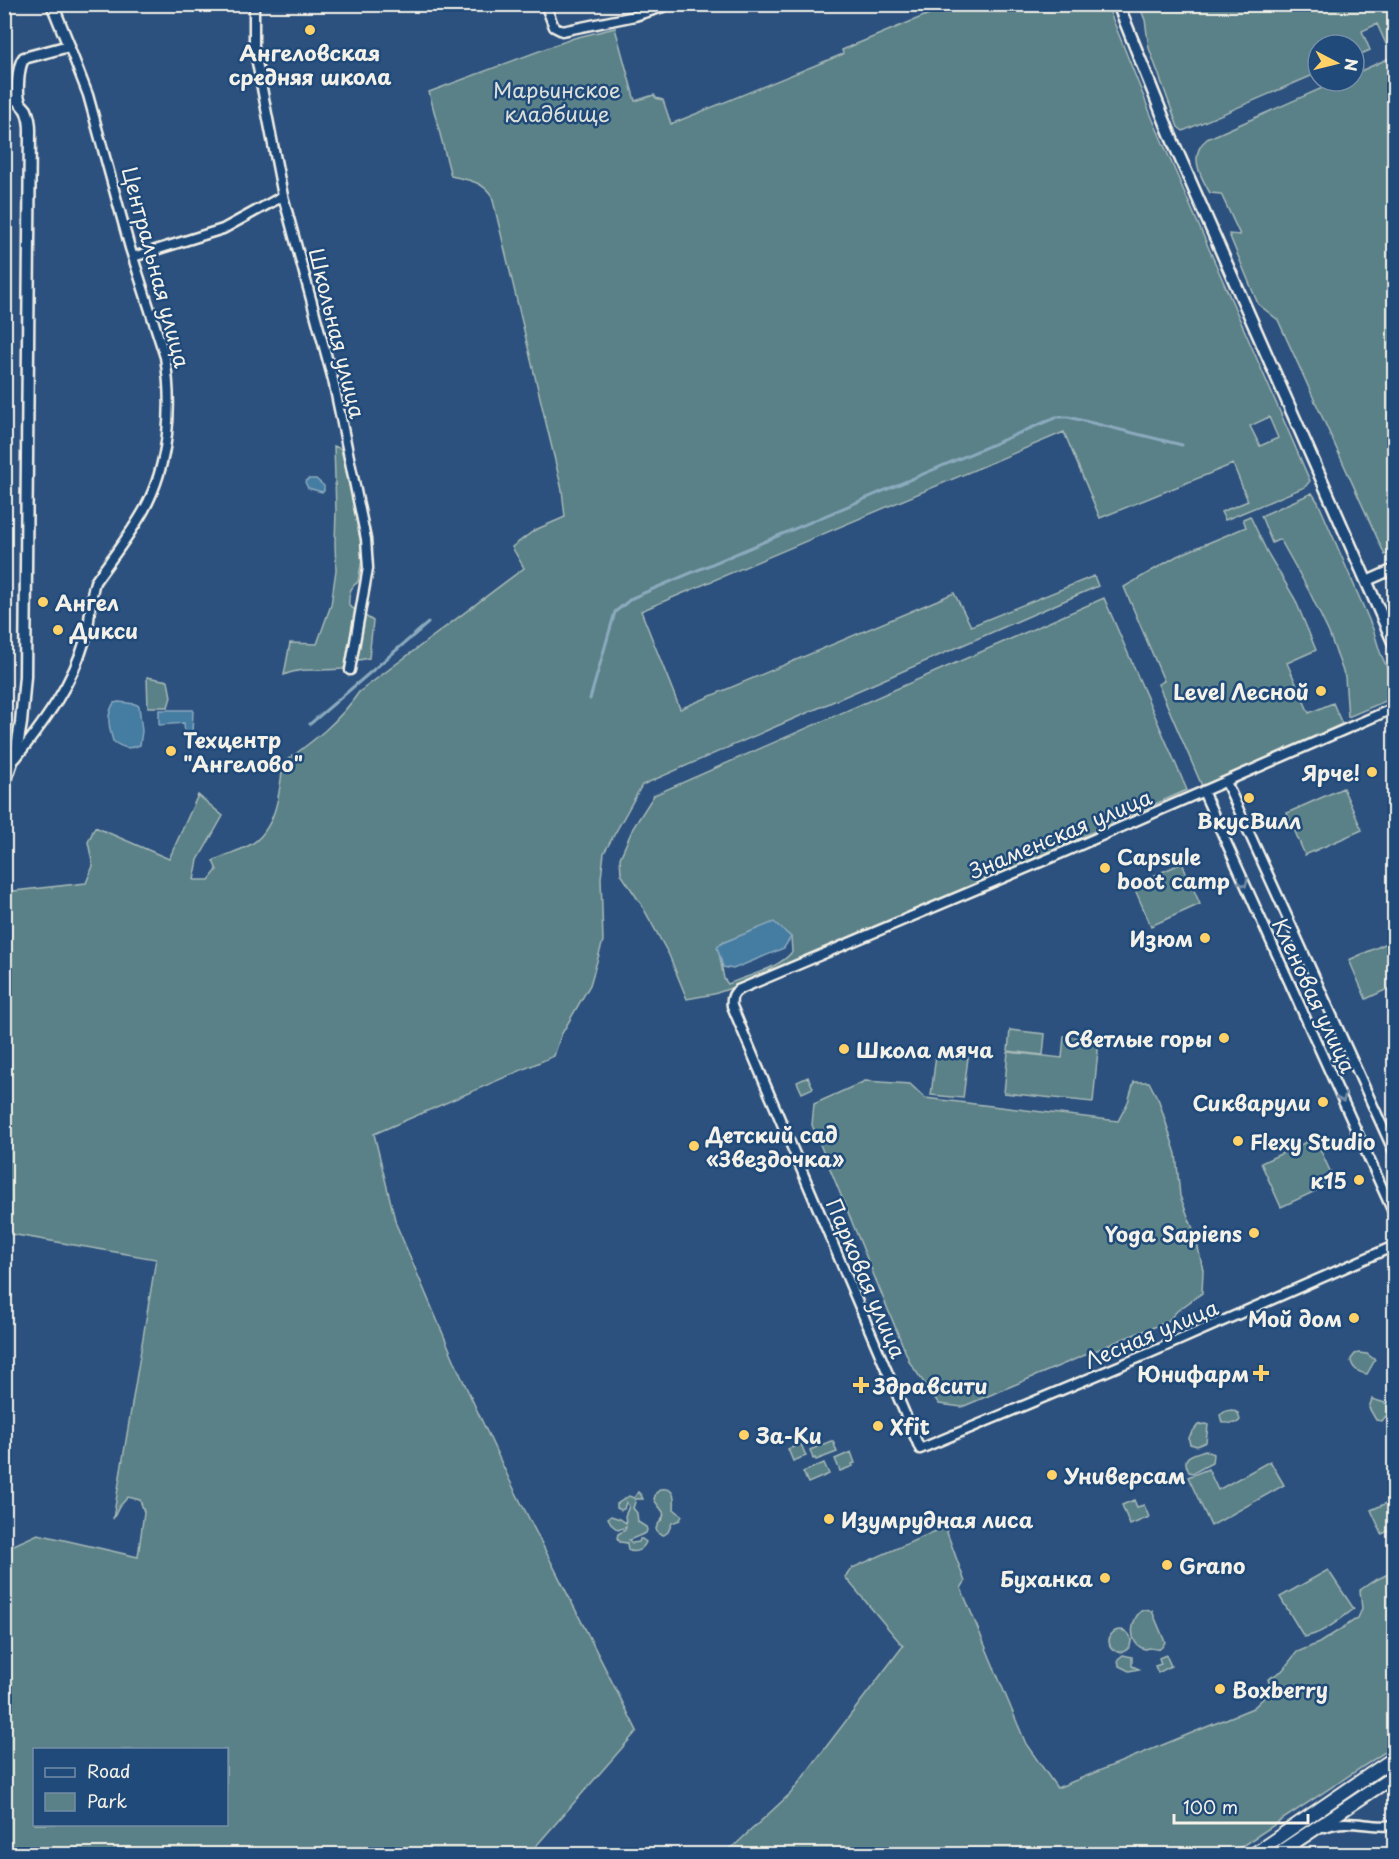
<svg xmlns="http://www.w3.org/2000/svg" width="1399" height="1859" font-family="'Playpen Sans',sans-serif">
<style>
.green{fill:#5a8187;stroke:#a7b9b8;stroke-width:1.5;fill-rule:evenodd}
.water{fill:#457ba2;stroke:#8baabe;stroke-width:1.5}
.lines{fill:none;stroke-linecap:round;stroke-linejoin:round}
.stream{stroke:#8baabe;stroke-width:3}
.street-casing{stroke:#f4f1e8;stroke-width:13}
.secondary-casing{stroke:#f4f1e8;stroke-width:15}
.primary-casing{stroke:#f4f1e8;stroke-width:16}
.street{stroke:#1f4a7a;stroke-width:8}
.secondary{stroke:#1f4a7a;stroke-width:10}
.primary{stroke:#1f4a7a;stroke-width:12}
.oneway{stroke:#748da6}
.poi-dot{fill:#ffd166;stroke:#1f4a7a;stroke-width:2}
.labels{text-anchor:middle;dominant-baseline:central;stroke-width:5;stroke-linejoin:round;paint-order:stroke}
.poi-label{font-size:21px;font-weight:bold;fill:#f4f1e8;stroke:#1f4a7a;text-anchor:start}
.park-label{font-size:21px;fill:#dde0d9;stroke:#1f4a7a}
.street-label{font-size:21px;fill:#f4f1e8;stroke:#1f4a7a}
</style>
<rect width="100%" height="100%" fill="#2c517e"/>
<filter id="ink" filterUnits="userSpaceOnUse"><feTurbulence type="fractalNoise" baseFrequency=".0167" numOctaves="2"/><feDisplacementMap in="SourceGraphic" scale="12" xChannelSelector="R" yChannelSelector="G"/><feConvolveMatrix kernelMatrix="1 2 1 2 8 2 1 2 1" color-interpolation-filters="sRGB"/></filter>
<g filter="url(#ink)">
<path class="green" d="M 953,4 L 1107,5 L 1153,120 L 1310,481 L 1305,487 L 1225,520 L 1221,512 L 1248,501 L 1233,464 L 1100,518 L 1064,432 L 641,611 L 680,709 L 954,593 L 971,626 L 1094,576 L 1098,586 L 642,785 L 604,853 L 601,878 L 603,941 L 590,985 L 561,1035 L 554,1056 L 374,1134 L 396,1224 L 461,1376 L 510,1481 L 637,1731 L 529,1854 L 5,1854 L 5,1549 L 38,1534 L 138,1557 L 144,1512 L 140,1500 L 128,1497 L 119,1507 L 113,1519 L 156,1259 L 5,1233 L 5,892 L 86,883 L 93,866 L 88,842 L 95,827 L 169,859 L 198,795 L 223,816 L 198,860 L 194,880 L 209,880 L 217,870 L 213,861 C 224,855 236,852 248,846 C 276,832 280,791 283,763 C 313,741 338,723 359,692 L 524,568 L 512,547 L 535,530 L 565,517 L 562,490 L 492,196 C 482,181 468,180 451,176 L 429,92 L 574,38 L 615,28 L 635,101 L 654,95 L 656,98 L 663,100 L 671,124 L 843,54 L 842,50 ZM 1269,417 L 1278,438 L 1260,446 L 1250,426 ZM 34,1750 L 226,1750 L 226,1824 L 34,1824 Z
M 1139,5 L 1394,5 L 1394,39 L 1386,44 L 1377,24 L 1362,31 L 1370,50 L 1354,57 L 1354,45 L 1318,45 L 1318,73 L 1183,131 L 1178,127 L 1149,48 L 1145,20 Z
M 1394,56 L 1394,551 L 1385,555 L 1278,320 L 1258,304 L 1229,234 L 1240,235 L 1221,194 L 1210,193 C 1200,176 1188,154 1207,139 L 1338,81 L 1354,81 L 1354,74 Z
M 334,446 L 341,449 L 360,532 L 362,560 L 358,582 C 349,587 348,596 349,606 L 373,621 L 369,658 L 348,662 L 343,669 C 322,671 302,667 284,675 L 290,643 L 317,644 L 331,605 L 336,570 L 335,543 L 336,511 Z
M 1312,493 L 1318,502 L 1373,629 L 1380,652 L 1392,679 L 1393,688 L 1388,700 L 1348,717 L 1345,677 L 1329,633 L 1309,591 L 1280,539 L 1272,543 L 1261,516 Z
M 1250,516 L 1267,552 L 1295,599 L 1316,650 L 1287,663 L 1309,713 L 1333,703 L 1342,724 L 1202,786 L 1158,684 L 1164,681 L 1124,587 L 1177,556 L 1246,527 L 1243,519 Z
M 1104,598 L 1187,790 L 892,921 L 734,987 L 714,994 L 687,999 L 669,955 L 641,904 L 621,874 L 620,858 L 633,828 L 654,795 ZM 774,923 L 791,937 L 792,952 C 778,969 749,975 728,984 L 724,979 L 718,947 L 722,943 Z
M 147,677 L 168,681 L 171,697 L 168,707 L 148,707 Z
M 1343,788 L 1362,830 L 1305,855 L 1287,813 Z
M 1182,863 L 1200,904 L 1151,926 L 1133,885 Z
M 1394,940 L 1394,986 L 1366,999 L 1349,960 Z
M 1010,1030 L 1045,1034 L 1043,1055 L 1008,1051 Z
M 1064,1036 L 1099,1040 L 1093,1102 L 1004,1093 L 1008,1052 L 1062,1058 Z
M 936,1055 L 968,1058 L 963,1098 L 931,1095 Z
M 808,1077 L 813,1088 L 802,1093 L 797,1082 Z
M 865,1081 L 910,1084 L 925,1098 L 1118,1121 L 1128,1102 L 1134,1082 L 1149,1082 L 1159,1101 L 1176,1154 L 1180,1196 L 1195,1234 L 1203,1270 L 1202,1293 L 1177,1311 L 1167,1322 L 1123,1339 L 962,1407 L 939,1404 L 910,1363 L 812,1125 L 814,1104 Z
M 1315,1138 L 1335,1182 L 1281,1207 L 1261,1163 Z
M 1359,1353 L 1367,1354 L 1375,1360 L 1367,1374 C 1359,1373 1351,1368 1351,1359 L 1355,1354 Z
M 1372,1399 L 1385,1403 L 1394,1400 L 1394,1420 L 1390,1421 L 1386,1416 L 1382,1421 L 1376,1420 L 1369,1408 Z
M 1232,1410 L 1238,1413 L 1240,1420 C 1236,1426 1229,1422 1222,1423 L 1220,1415 L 1226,1411 Z
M 1205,1424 L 1208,1425 L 1206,1442 L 1197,1446 L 1190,1444 C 1186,1436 1194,1431 1198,1425 Z
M 831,1441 L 833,1441 L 837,1452 L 816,1460 L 815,1458 L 813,1459 L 810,1450 Z
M 801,1444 L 806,1456 L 793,1461 L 788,1449 Z
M 1205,1450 L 1213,1454 L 1212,1463 L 1193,1473 L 1189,1472 C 1180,1455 1192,1455 1205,1450 Z
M 851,1452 L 855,1463 L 852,1464 L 853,1466 L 840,1471 L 835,1459 Z
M 1270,1461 L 1284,1485 L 1211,1526 L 1188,1477 L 1208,1469 L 1218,1490 Z
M 824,1463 L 829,1474 L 808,1483 L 803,1472 Z
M 661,1489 C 675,1487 675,1499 674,1509 L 682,1516 L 680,1520 L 672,1523 L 668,1532 L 664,1535 L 659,1534 L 656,1529 C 657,1523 666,1518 663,1512 C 660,1507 656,1504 654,1499 L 656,1493 Z
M 638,1492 L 641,1495 L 643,1499 L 636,1499 L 633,1508 L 637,1513 L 638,1522 L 646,1527 L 647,1530 L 646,1533 L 629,1540 L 632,1543 L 639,1542 L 640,1539 L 642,1539 L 646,1542 C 643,1549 636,1554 628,1550 L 627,1543 L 620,1542 L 617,1538 L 618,1534 L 625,1530 L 626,1527 L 618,1530 L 612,1525 L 608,1518 L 611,1516 L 620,1519 L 626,1523 L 625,1516 L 629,1506 L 626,1502 L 624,1509 L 621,1510 L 617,1508 L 617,1504 L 629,1496 L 634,1498 Z
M 1134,1500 L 1137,1507 L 1144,1505 L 1149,1517 L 1130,1525 L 1122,1505 Z
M 1394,1500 L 1394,1528 L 1382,1534 L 1371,1510 Z
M 945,1527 L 965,1582 L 961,1588 L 1026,1744 L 1057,1788 L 1253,1708 L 1271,1691 L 1268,1679 L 1282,1671 L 1297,1652 L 1319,1643 L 1358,1618 L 1362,1609 L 1360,1590 L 1372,1582 L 1394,1571 L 1394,1746 L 1230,1854 L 722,1854 L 735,1845 L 791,1793 L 903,1646 L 845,1577 L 852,1568 Z
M 1328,1570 L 1354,1609 C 1339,1620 1323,1634 1304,1637 L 1280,1597 Z
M 1143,1610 L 1152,1611 L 1165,1642 C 1161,1651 1158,1650 1150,1648 C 1148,1648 1147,1649 1145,1649 C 1127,1645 1130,1617 1143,1610 Z
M1109 1641a11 11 0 1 1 22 0a11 11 0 1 1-22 0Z
M 1123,1655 L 1132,1657 L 1132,1666 L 1139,1669 L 1129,1671 L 1119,1666 L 1118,1659 Z
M 1166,1655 L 1171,1666 L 1158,1673 L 1155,1666 L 1161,1664 L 1159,1658 Z"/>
<path class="water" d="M 308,479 L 316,479 L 324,486 L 324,491 L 322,492 L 308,488 L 305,482 Z
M 119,702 L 135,704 L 139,706 L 142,731 L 140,745 C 129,750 122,748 113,741 C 109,728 106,714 114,703 Z
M 159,710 L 193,710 L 192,734 L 185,735 L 184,723 L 159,725 Z
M 774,922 L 791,937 L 784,948 L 733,969 L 723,967 L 717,947 L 722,943 Z"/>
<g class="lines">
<path class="stream" d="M 590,699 L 615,612 L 632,598 L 1057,417 L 1068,417 L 1182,445
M 310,724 L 428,623"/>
<g class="street-casing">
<path id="street" d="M 254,4 L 254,47 L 283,196 L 333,380 L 366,539 L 368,568 L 350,670
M 545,4 L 554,27 L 562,31 L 635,16 L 672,4
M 4,97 L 20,102
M 133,257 L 223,229 L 283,196
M 1367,581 L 1394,569
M 1394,708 L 1062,853 L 738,990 C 732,994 731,999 732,1006 L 920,1449 L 1150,1353 L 1394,1246
M 16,758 C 45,721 73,683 86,637 C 91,619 89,600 95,582 C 111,559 130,535 144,510 C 169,464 173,408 165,357 L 130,248 L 88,95 L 69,46
M 1226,782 L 1394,1152
M 1203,791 L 1394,1214
M 1325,1827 C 1349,1817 1371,1829 1394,1825"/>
</g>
<g class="secondary-casing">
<path id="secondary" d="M 1118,4 L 1174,144 L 1394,644
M 4,785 L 17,747 L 21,723 L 25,676 L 30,130 C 30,123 29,117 26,110 C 24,107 21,105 20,102 C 16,93 18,65 24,58 L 69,46 L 52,4"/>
</g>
<g class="primary-casing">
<path id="primary" d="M 1254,1854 L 1394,1758
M 1277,1854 L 1394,1776"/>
</g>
<use href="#street" class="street"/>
<use href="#secondary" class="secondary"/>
<use href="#primary" class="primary"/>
</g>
<defs><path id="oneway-chevron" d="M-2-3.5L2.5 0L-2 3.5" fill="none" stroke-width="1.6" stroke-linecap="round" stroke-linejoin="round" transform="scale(1.5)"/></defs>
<g class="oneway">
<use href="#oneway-chevron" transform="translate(1244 883) rotate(66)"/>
<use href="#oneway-chevron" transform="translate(1342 1098) rotate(66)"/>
</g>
</g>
<g class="poi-dot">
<circle cx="310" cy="30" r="6"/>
<circle cx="43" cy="602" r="6"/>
<circle cx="58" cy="630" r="6"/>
<circle cx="1321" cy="691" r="6"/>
<circle cx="171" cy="751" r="6"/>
<circle cx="1372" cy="772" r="6"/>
<circle cx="1249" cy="798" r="6"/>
<circle cx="1105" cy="868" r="6"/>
<circle cx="1205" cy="938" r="6"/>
<circle cx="1224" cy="1038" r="6"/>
<circle cx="844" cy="1049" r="6"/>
<circle cx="1323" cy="1102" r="6"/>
<circle cx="1238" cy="1141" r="6"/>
<circle cx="694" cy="1146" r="6"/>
<circle cx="1359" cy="1180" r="6"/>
<circle cx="1254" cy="1233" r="6"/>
<circle cx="1354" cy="1318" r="6"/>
<path d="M1258 1364h6v6h6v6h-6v6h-6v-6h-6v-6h6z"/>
<path d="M858 1376h6v6h6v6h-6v6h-6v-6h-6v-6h6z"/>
<circle cx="878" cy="1426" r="6"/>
<circle cx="744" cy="1435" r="6"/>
<circle cx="1052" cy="1475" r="6"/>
<circle cx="829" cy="1519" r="6"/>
<circle cx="1167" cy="1565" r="6"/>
<circle cx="1105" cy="1578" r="6"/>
<circle cx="1220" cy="1689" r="6"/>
</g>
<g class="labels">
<g class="poi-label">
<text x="310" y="52" text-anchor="middle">Ангеловская<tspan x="310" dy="24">средняя школа</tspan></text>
<text x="55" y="602">Ангел</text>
<text x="70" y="630">Дикси</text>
<text x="1309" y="691" text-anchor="end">Level Лесной</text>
<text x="183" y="739">Техцентр<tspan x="183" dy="24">"Ангелово"</tspan></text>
<text x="1360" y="772" text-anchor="end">Ярче!</text>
<text x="1249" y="820" text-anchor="middle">ВкусВилл</text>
<text x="1117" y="856">Capsule<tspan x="1117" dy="24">boot camp</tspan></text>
<text x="1193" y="938" text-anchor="end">Изюм</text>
<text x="1212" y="1038" text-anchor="end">Светлые горы</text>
<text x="856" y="1049">Школа мяча</text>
<text x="1311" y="1102" text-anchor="end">Сикварули</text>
<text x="706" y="1134">Детский сад<tspan x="706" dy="24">«Звездочка»</tspan></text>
<text x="1250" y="1141">Flexy Studio</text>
<text x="1347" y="1180" text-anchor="end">к15</text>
<text x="1242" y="1233" text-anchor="end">Yoga Sapiens</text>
<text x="1342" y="1318" text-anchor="end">Мой дом</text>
<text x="1249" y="1373" text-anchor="end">Юнифарм</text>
<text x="873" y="1385">Здравсити</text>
<text x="890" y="1426">Xfit</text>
<text x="756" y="1435">За-Ки</text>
<text x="1064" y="1475">Универсам</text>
<text x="841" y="1519">Изумрудная лиса</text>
<text x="1179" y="1565">Grano</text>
<text x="1093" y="1578" text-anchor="end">Буханка</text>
<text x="1232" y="1689">Boxberry</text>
</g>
<g class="park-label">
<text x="557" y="89">Марьинское<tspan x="557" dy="24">кладбище</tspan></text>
</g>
<g class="street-label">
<text transform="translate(157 267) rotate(75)">Центральная улица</text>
<text transform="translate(338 333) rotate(76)">Школьная улица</text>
<text transform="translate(1060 833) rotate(-23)">Знаменская улица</text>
<text transform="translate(1315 995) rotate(65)">Кленовая улица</text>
<text transform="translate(867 1278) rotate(67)">Парковая улица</text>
<text transform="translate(1151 1333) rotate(-23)">Лесная улица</text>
</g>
</g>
<rect width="1399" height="1859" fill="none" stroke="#1f4a7a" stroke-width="24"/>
<rect x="12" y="12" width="1375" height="1835" fill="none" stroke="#f4f1e8" stroke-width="2" filter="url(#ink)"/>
<rect x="33" y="1748" width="195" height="78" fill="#1f4a7a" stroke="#748da6" stroke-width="1.5"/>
<rect x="45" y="1768" width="30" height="9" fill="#1f4a7a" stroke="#748da6" stroke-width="1.5"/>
<text x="87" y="1778" font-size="18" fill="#f4f1e8">Road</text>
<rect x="45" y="1793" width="30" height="18" fill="#5a8187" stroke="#748da6" stroke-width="1.5"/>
<text x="87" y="1808" font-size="18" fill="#f4f1e8">Park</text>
<g transform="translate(1336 63) rotate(97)"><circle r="28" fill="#1f4a7a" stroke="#748da6" stroke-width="1.5"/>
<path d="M0-4.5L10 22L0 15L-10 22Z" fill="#ffd166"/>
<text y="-9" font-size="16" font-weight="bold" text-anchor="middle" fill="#f4f1e8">N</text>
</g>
<path d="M1174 1814v9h134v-9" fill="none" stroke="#f4f1e8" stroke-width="3"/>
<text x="1183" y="1814" font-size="18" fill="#f4f1e8" stroke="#1f4a7a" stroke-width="4.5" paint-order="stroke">100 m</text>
</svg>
